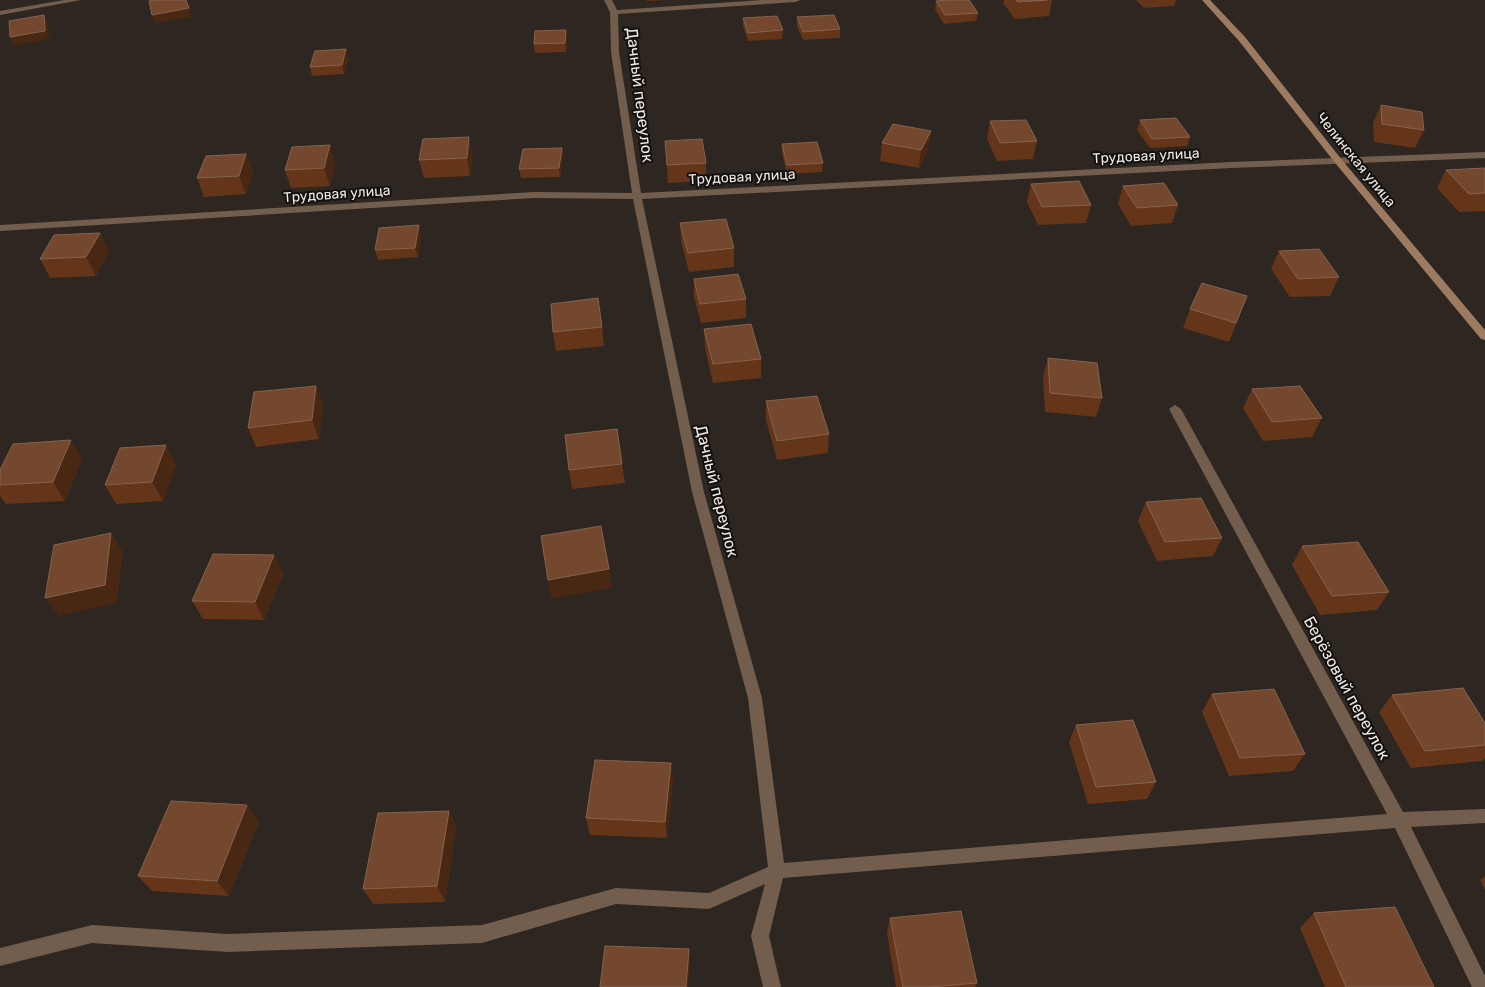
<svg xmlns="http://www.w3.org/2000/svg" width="1485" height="987" font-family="Rubik,sans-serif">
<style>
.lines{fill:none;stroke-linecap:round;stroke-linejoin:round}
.street{fill:#735d4c;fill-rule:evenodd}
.secondary{fill:#9d7b60;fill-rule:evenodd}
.wall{fill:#643519}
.shaded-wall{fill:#482713}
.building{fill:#73482f;stroke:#87624c}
.labels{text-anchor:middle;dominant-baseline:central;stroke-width:4;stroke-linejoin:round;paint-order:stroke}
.far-street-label{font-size:14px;fill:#efeae7;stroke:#13100d}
.street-label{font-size:16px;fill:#efeae7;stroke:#13100d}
</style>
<rect width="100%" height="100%" fill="#2d2621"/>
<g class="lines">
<path class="street" d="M 64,0 L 81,0 L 0,15 L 0,11 Z
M 604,0 L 612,0 L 617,10 L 762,0 L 800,0 L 796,2 L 618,14 L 619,52 L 641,193 L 1231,162 L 1485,152 L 1485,158 L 1231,168 L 642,199 L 704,492 L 762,698 L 784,863 L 1387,814 L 1169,409 L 1175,405 L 1181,409 L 1403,812 L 1485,809 L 1485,823 L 1411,827 L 1485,976 L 1485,987 L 1472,987 L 1395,828 L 783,878 L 769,936 L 781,987 L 763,987 L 751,936 L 765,884 L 709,909 L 616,904 L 482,943 L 228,952 L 92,943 L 0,966 L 0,948 L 92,925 L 228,934 L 482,925 L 616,888 L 709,893 L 768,867 L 748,698 L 692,492 L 633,199 L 534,198 L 0,231 L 0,225 L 534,192 L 632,193 L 611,52 L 610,12 Z"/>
<path class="secondary" d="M 1202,0 L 1210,0 L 1245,37 L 1342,160 L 1485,330 L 1485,340 L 1481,339 L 1336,164 L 1239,41 Z"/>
</g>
<path class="wall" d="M 646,0 L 667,0 L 647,1 Z
M 1004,0 L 1052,0 L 1049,16 L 1015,19 L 1003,3 Z
M 1136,0 L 1176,0 L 1174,6 L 1144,8 Z
M 936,1 L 978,13 L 976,21 L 944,24 L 935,9 Z
M 797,17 L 840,29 L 840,38 L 803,40 L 797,26 Z
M 743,18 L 783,30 L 782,39 L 748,41 L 743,26 Z
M 567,39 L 566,52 L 535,53 L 534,44 Z
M 349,58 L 344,74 L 312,76 L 310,67 Z
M 1381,105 L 1424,130 L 1415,148 L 1374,142 L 1373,123 Z
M 1140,120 L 1190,137 L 1187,146 L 1150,148 L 1137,130 Z
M 990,121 L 1037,141 L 1033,159 L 997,161 L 987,139 Z
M 931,131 L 928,149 L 919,168 L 880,161 L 882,143 Z
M 665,141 L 706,163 L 706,181 L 668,183 Z
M 782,144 L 823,163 L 822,172 L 787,174 L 782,153 Z
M 562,148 L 563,158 L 560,177 L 521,178 L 519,169 Z
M 246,154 L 253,172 L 246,194 L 204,197 L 197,178 Z
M 472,155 L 470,176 L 424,178 L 419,160 Z
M 335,163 L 330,186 L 291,188 L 285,170 Z
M 1485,168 L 1485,211 L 1459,212 L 1437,188 L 1446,170 Z
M 1031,184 L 1091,205 L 1086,223 L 1038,225 L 1027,202 Z
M 1123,186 L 1178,205 L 1172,223 L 1131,226 L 1118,204 Z
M 680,223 L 734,248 L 734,267 L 689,272 L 681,241 Z
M 100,233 L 109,251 L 96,276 L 50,278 L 40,259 Z
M 421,235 L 418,257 L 378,260 L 375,250 Z
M 1279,251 L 1339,277 L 1330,296 L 1290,297 L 1271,269 Z
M 694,279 L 746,299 L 746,318 L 701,323 L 694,297 Z
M 1247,296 L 1229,342 L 1183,328 L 1190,309 Z
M 602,327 L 604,346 L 556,351 L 553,332 Z
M 704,329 L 761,359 L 761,378 L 713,383 L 705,348 Z
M 1048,358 L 1102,398 L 1096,417 L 1045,412 L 1043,377 Z
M 316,386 L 323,405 L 319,439 L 256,447 L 248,428 Z
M 1252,389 L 1322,418 L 1312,437 L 1263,441 L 1243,408 Z
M 766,401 L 829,434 L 828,453 L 777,460 L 766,420 Z
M 82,459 L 65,501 L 6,504 L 0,496 L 0,470 Z
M 176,464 L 163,501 L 116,504 L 105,485 Z
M 622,464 L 625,483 L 572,489 L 569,470 Z
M 1146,502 L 1222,538 L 1213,556 L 1157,561 L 1138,521 Z
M 1302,546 L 1389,592 L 1377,610 L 1320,615 L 1292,565 Z
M 274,555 L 283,574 L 264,620 L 203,619 L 192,601 Z
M 1212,694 L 1305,754 L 1293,771 L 1229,776 L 1202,712 Z
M 1392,695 L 1485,723 L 1485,758 L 1482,761 L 1411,768 L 1379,712 Z
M 1076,725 L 1156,782 L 1147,799 L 1088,804 L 1069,742 Z
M 673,780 L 667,838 L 590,835 L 586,818 Z
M 449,811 L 456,828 L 445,902 L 373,904 L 363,889 Z
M 259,821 L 229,896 L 152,891 L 138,876 Z
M 1485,876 L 1485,890 L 1480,880 Z
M 1314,913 L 1434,987 L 1325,987 L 1300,928 Z
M 890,918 L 977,983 L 975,987 L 896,987 L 887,933 Z"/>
<path class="shaded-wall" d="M 187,0 L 192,17 L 155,23 L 152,15 Z
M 44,15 L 48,23 L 49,39 L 14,46 L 10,37 Z
M 566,30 L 567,39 L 566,52 L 565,43 Z
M 346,49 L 349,58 L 344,74 L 342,65 Z
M 931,131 L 928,149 L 919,168 L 921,150 Z
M 469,137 L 472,155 L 470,176 L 467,158 Z
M 330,145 L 335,163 L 330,186 L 324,168 Z
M 562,148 L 563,158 L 560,177 L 559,168 Z
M 246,154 L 253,172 L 246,194 L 239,176 Z
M 419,225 L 421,235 L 418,257 L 415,248 Z
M 100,233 L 109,251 L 96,276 L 86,257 Z
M 316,386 L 323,405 L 319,439 L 312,420 Z
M 71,440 L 82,459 L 65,501 L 53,482 Z
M 166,445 L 176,464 L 163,501 L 152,482 Z
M 111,533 L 123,552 L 117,603 L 59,616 L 45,598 Z
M 274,555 L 283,574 L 264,620 L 255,602 Z
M 609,569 L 612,588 L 551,599 L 548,580 Z
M 671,763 L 673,780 L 667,838 L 665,822 Z
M 247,805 L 259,821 L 229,896 L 217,881 Z
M 449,811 L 456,828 L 445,902 L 437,886 Z
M 689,949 L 690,964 L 688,987 L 686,987 Z"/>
<path class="building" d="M 156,0 L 186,0 L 189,8 L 152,15 L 149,1 Z
M 949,0 L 969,0 L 978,13 L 945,15 L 936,1 Z
M 1016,0 L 1047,0 L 1018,2 Z
M 44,15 L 45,31 L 10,37 L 9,21 Z
M 834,15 L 840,29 L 803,32 L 797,17 Z
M 777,16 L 783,30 L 748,33 L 743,18 Z
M 566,30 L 565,43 L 534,44 L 535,31 Z
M 346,49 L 342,65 L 310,67 L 315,51 Z
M 1381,105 L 1422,112 L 1424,130 L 1382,124 Z
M 1176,118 L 1190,137 L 1152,139 L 1140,120 Z
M 1026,120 L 1037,141 L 1000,143 L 990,121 Z
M 893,124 L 931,131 L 921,150 L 882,143 Z
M 469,137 L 467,158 L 419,160 L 423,139 Z
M 702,139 L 706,163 L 667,165 L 665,141 Z
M 817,142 L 823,163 L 787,165 L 782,144 Z
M 330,145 L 324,168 L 285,170 L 292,147 Z
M 562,148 L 559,168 L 519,169 L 523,149 Z
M 246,154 L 239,176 L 197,178 L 206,156 Z
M 1485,168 L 1485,193 L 1469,194 L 1446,170 Z
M 1079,181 L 1091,205 L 1042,207 L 1031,184 Z
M 1164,183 L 1178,205 L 1137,208 L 1123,186 Z
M 726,219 L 734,248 L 688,253 L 680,223 Z
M 419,225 L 415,248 L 375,250 L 379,228 Z
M 100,233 L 86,257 L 40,259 L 54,235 Z
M 1319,249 L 1339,277 L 1298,279 L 1279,251 Z
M 738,274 L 746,299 L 700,304 L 694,279 Z
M 1202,283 L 1247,296 L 1236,323 L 1190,309 Z
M 598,298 L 602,327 L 553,332 L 551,304 Z
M 751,324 L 761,359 L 713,364 L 704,329 Z
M 1048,358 L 1097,363 L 1102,398 L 1050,393 Z
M 316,386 L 312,420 L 248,428 L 254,392 Z
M 1300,386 L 1322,418 L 1272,422 L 1252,389 Z
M 817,396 L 829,434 L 777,441 L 766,401 Z
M 617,429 L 622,464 L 569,470 L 565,435 Z
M 71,440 L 53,482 L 0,485 L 0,470 L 13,444 Z
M 166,445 L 152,482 L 105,485 L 120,448 Z
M 1201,498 L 1222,538 L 1165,542 L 1146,502 Z
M 601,526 L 609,569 L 548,580 L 541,536 Z
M 111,533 L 105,585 L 45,598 L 54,545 Z
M 1358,542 L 1389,592 L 1332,596 L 1302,546 Z
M 213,554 L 274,555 L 255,602 L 192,601 Z
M 1463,688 L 1485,723 L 1485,745 L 1425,751 L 1392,695 Z
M 1274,689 L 1305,754 L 1240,758 L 1212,694 Z
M 1133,720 L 1156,782 L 1096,787 L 1076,725 Z
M 595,760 L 671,763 L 665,822 L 586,818 Z
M 171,801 L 247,805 L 217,881 L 138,876 Z
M 449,811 L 437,886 L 363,889 L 378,813 Z
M 1395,907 L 1434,987 L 1346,987 L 1314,913 Z
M 961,911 L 977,983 L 931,987 L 903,987 L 890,918 Z
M 605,946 L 689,949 L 686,987 L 600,987 Z"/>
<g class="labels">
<g class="far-street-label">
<text transform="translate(1146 156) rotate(-3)">Трудовая улица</text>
<text transform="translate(1356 160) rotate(51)">Челинская улица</text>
<text transform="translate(742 177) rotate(-3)">Трудовая улица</text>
<text transform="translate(337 194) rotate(-4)">Трудовая улица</text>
</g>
<g class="street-label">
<text transform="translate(640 95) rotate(83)">Дачный переулок</text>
<text transform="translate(717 491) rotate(76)">Дачный переулок</text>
<text transform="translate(1347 688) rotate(61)">Берёзовый переулок</text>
</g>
</g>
</svg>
